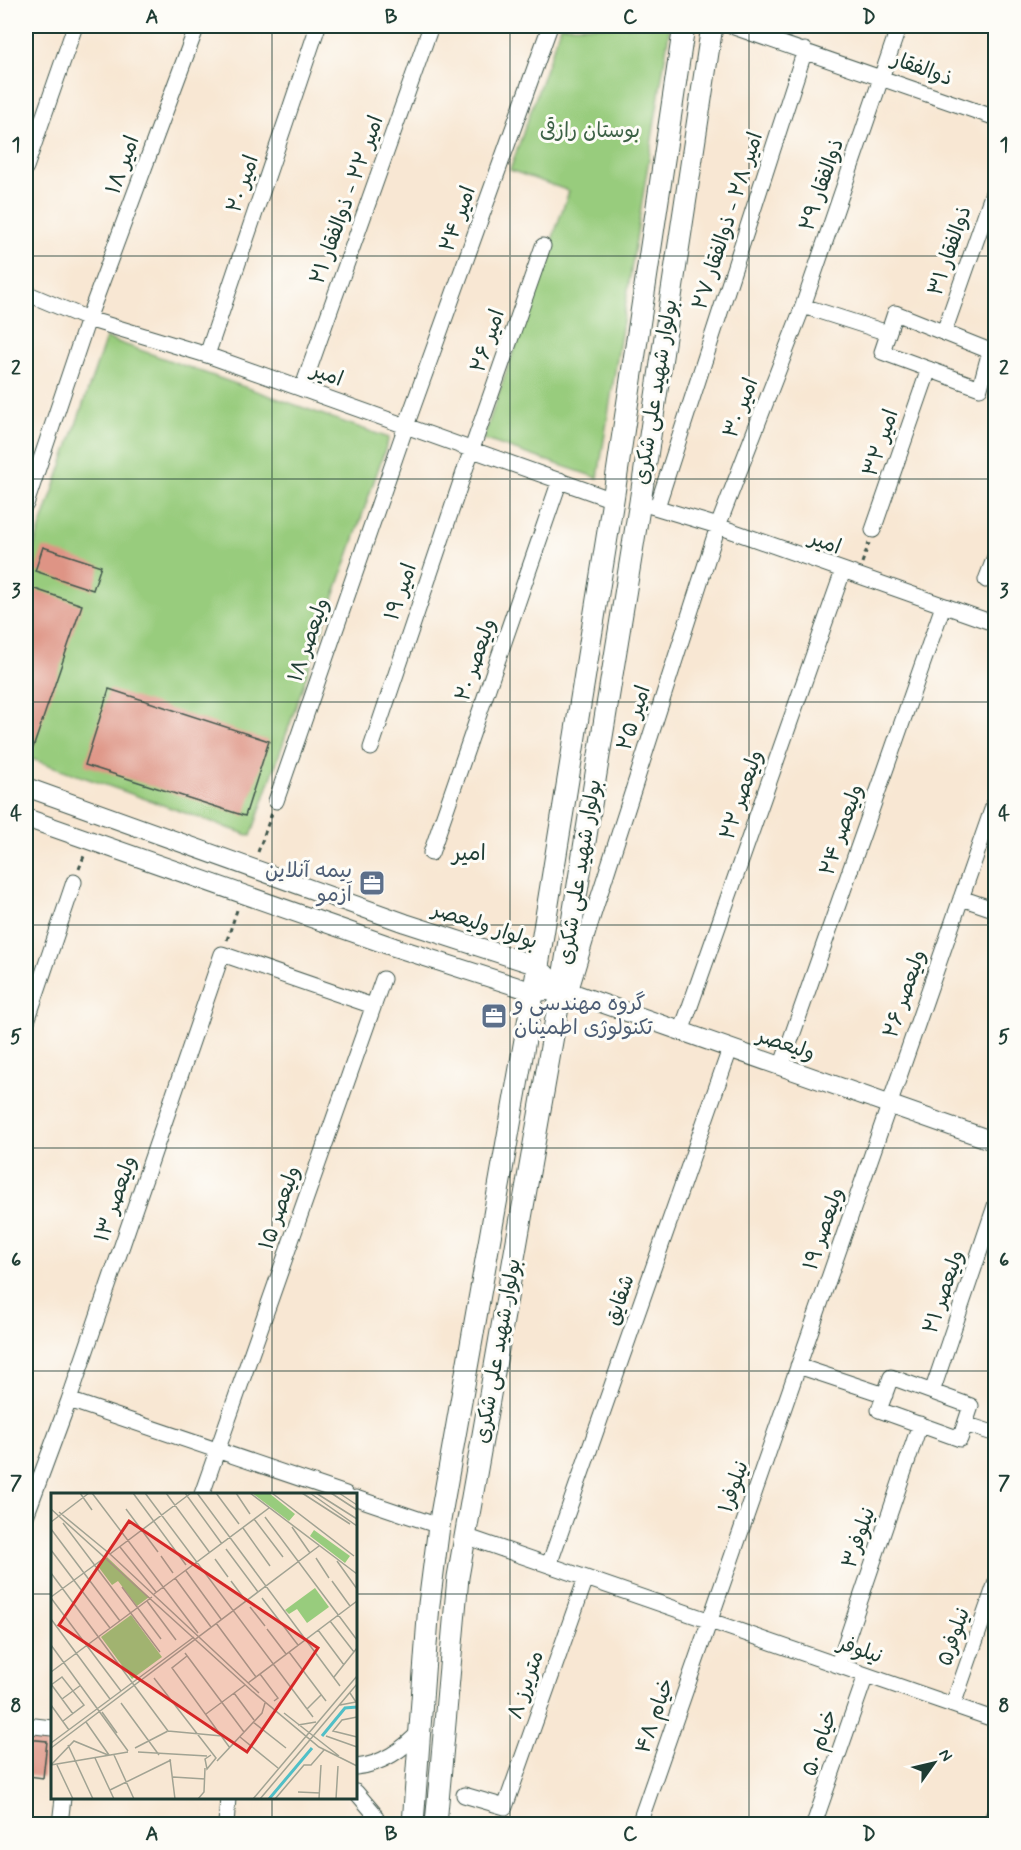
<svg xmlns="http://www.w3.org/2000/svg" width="1021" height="1850" font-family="Mynerve,'Playpen Sans Arabic',sans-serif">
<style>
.green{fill:#98cc7d;stroke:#5c8458;stroke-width:1.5}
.building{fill:#de9485}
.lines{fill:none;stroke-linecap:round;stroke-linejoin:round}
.minor-casing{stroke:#40564c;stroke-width:17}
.tertiary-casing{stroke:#40564c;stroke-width:20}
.secondary-casing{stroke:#40564c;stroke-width:23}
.path{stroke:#40564c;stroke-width:3;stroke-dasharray:4.5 4.5;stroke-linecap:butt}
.minor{stroke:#fff;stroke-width:15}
.tertiary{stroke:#fff;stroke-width:18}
.secondary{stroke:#fff;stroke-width:21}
.grid{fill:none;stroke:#1f3d34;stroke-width:1.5;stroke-opacity:0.55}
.labels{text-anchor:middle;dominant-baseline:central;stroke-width:6;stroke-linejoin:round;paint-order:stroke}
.street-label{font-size:21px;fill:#1f3d34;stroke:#fdfcf7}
.park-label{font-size:21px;fill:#3d6146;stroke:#fdfcf7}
.service-label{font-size:21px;fill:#4e5e75;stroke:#fdfcf7;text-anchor:end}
.neighbourhood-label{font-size:22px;fill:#1f3d34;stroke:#fdfcf7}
.inset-river{fill:none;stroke:#50bfc7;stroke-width:3}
.inset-road{fill:none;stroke:#a1a393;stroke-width:1.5}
.view{fill:#d62828;fill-opacity:0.15;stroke:#d62828;stroke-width:3}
.inset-edge{fill:none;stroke:#1f3d34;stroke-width:3}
.neatline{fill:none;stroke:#1f3d34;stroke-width:2}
.grid-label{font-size:20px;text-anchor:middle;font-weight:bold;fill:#1f3d34}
</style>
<rect width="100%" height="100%" fill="#fdfcf7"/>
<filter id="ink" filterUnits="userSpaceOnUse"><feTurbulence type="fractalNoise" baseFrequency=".0167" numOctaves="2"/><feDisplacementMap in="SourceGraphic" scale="12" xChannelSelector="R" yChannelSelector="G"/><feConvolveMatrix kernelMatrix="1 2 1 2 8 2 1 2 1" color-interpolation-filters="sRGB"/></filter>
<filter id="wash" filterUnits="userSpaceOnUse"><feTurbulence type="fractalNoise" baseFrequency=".008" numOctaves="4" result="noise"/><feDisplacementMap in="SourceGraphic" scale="24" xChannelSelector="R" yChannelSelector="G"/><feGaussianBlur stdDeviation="1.35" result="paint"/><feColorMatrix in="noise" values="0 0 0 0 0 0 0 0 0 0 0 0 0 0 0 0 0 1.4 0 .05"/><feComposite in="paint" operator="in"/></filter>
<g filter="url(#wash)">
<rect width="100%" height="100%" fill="#f8e7d3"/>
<path class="green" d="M 561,26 L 670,26 L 598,478 L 483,439 L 569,191 L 510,170 Z
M 106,338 L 389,438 L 251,836 L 26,757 L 26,569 Z"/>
<g id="blocks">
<path class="building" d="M 43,547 L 101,566 L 93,590 L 35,571 Z
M 26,586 L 82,605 L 33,748 L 26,745 Z
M 109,689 L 269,741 L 245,816 L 85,765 Z
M 26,1739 L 47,1741 L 43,1778 L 29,1776 L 28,1782 L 26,1782 Z"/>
</g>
</g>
<g filter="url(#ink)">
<use href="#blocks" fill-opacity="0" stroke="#40564c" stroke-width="1.5"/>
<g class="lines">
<g class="minor-casing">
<path id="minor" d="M 731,26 L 996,118
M 26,167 L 75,26
M 26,293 L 88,319 L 207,355 L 613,500
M 803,306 L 888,333
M 895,313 L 990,351 L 980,388 L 882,352 Z
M 944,332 L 996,184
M 207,355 L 318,26
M 302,389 L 431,26
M 26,504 L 88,319 L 197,26
M 648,505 L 718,526 L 996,624
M 657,507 L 805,50
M 873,530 L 929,369
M 986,580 L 996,554
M 371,748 L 472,449 L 543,246
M 276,801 L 406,426 L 550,26
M 431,853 L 560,480
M 961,898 L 996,910
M 570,992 L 592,918 L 718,526 L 803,306 L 899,26
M 26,1024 L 74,882
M 681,1032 L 843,571
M 781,1067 L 943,606
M 798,1366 L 885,1395
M 891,1377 L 971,1406 L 960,1439 L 879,1410 Z
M 932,1392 L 995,1206
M 69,1400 L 346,1494
M 965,1424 L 996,1434
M 202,1494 L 383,979
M 356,1498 L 439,1526
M 26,1516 L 69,1400 L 222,954 L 373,1006
M 465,1536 L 996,1720
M 549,1565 L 730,1049
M 838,1665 L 920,1424
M 953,1705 L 996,1582
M 26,1725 L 52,1728
M 356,1767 C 381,1765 404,1749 421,1730
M 356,1792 L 373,1812 L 379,1824
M 464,1795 L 505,1807 L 586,1578
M 60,1824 L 63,1798
M 226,1824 L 228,1798
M 639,1824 L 996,798
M 814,1824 L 866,1675
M 990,1824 L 996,1810"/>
</g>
<g class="tertiary-casing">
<path id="tertiary" d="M 26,787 L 405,923 L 538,966 L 561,990
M 26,818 L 394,947 L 534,992 L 561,990 L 570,992 L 996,1142"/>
</g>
<g class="secondary-casing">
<path id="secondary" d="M 413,1824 L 429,1604 L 439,1526 L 538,966 L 613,500 L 684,26
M 436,1824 L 458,1577 L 561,990 L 640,502 L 712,26"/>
</g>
<path class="path" d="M 862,563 L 869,543
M 258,852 L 272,813
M 79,869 L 84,856
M 227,940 L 237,910"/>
<use href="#minor" class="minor"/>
<use href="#tertiary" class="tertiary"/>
<use href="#secondary" class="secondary"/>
</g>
</g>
<path class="grid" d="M 272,26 L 272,1494M 510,26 L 510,1824M 749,26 L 749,1824M 26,256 L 996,256M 26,479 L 996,479M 26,702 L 996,702M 26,925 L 996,925M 26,1148 L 996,1148M 26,1371 L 996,1371M 26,1594 L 52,1594M 356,1594 L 996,1594M 272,1798 L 272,1824"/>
<defs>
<g id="office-square" transform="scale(1.35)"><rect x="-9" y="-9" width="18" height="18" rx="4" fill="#5c6f8a" stroke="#fdfcf7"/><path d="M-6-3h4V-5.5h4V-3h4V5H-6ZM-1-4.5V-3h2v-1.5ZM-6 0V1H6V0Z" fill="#fff"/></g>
</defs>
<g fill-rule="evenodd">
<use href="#office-square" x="372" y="883"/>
<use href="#office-square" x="494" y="1016"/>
</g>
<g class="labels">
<g class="street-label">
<text transform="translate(922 69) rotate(20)">ذوالفقار</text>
<text transform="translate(123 165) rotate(-70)">امیر ۱۸</text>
<text transform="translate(243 184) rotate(-71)">امیر ۲۰</text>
<text transform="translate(822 185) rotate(-71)">ذوالفقار ۲۹</text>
<text transform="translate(347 200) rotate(-70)">امیر ۲۲ - ذوالفقار ۲۱</text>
<text transform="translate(458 219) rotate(-70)">امیر ۲۴</text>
<text transform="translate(728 221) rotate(-72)">امیر ۲۸ - ذوالفقار ۲۷</text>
<text transform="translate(950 251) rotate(-71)">ذوالفقار ۳۱</text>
<text transform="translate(488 341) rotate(-71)">امیر ۲۶</text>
<text transform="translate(327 375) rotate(20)">امیر</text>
<text transform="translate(656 392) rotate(-81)">بولوار شهید علی شکری</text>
<text transform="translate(741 408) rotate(-69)">امیر ۳۰</text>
<text transform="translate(881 443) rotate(-71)">امیر ۳۲</text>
<text transform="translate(825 543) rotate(20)">امیر</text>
<text transform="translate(401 592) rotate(-71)">امیر ۱۹</text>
<text transform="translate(309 640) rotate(-71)">ولیعصر ۱۸</text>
<text transform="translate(476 660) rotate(-71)">ولیعصر ۲۰</text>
<text transform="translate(634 718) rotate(-72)">امیر ۲۵</text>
<text transform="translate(742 795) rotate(-71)">ولیعصر ۲۲</text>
<text transform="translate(842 830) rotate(-71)">ولیعصر ۲۴</text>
<text transform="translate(580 872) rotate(-81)">بولوار شهید علی شکری</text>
<text transform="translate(485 926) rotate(18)">بولوار ولیعصر</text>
<text transform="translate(905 994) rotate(-71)">ولیعصر ۲۶</text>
<text transform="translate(786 1045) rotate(19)">ولیعصر</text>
<text transform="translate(116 1199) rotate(-71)">ولیعصر ۱۳</text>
<text transform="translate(280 1208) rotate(-71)">ولیعصر ۱۵</text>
<text transform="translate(824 1229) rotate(-71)">ولیعصر ۱۹</text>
<text transform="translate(944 1292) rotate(-71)">ولیعصر ۲۱</text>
<text transform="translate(620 1300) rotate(-71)">شقایق</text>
<text transform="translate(498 1351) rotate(-80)">بولوار شهید علی شکری</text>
<text transform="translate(734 1487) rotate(-71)">نیلوفر۱</text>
<text transform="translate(859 1538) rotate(-71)">نیلوفر۳</text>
<text transform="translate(954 1637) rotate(-71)">نیلوفر۵</text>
<text transform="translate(860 1650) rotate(19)">نیلوفر</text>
<text transform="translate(526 1685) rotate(-71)">۸ متریرز</text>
<text transform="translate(655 1716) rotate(-71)">خیام ۴۸</text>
<text transform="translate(820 1743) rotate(-71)">خیام ۵۰</text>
</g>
<g class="park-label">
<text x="590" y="131">بوستان رازقی</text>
</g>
<g class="service-label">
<text x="352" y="871">بیمه آنلاین<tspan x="352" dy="24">اَزمو</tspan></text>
<text x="514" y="1004" text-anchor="start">گروه مهندسی و<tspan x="514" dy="24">تکنولوژی اطمینان</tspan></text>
</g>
<g class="neighbourhood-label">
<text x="469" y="854">امیر</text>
</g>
</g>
<g transform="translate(51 1493)">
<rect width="306" height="306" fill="#f8e7d3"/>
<path d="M 201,0 L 218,0 L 244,21 L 238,28 ZM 263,37 L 299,63 L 294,70 L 259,43 ZM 56,64 L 98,104 L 86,113 L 67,88 L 61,92 L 46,72 ZM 264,95 L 278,114 L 256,130 L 246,116 L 238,121 L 234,117 ZM 80,122 L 111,164 L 81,186 L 50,144 Z" fill="#98cc7d"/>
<path class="inset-river" d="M 271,243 L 294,215 L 306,214M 218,306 L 261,255"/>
<path class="inset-road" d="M 29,0 L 41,17M 41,0 L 147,140M 82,0 L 135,72M 94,0 L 262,224M 115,0 L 159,60M 134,0 L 171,51M 146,0 L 289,193M 165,0 L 188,31M 185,0 L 199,21M 199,0 L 306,81M 221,0 L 303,63M 251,0 L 299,31M 259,0 L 306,33M 265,0 L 306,26M 280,0 L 306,17M 288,0 L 306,12M 0,16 L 201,198 L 268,254 L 306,273M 75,16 L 107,59M 8,19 L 59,61 L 208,200M 214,24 L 306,147M 203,26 L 232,64M 0,29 L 38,0M 12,30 L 109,159M 241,34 L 259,60M 192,35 L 219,73M 0,36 L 69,128M 69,54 L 105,99M 175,56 L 207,99M 0,57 L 59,135M 59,61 L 140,0M 110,63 L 122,80M 265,65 L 278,85M 164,66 L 177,84M 286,68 L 306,96M 135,78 L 170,126M 0,80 L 117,238M 124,85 L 160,134M 180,88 L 195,108M 281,88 L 299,113M 71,94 L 110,146M 103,101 L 218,15M 0,104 L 56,63M 0,105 L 70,198M 211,105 L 247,152M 96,108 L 125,147M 199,114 L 214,133M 0,126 L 59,206M 279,128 L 303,159M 165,130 L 205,184M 216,136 L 235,161M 267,137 L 293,172M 0,152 L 77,258M 238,159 L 275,208M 134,160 L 193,239M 136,163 L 121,175 L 179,255M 0,179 L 101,104M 209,181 L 227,205 L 223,208M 283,184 L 306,155M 103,185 L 165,265 L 156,276 L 154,266 L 160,262M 197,190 L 306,108M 0,191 L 22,221M 0,192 L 11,184 L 33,212 L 12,228M 183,200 L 203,227M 11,206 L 30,192M 70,210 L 108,262M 0,212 L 18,237M 289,212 L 305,209 L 299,200M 256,216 L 270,202M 51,219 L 66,240M 233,220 L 288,263M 155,221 L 194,192M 306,224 L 291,227 L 282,238 L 306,244M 35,229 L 58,262M 202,229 L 235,255M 247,232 L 265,229M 117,238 L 171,243M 275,243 L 306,254M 189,244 L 227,275M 0,250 L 143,144M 17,252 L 42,306M 0,255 L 268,53M 84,255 L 117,238M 87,259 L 156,263M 63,262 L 83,306M 44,265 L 63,306M 119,266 L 124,306M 166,268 L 211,220 L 214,210M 0,272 L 77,259M 0,272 L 23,248 L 57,262M 6,272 L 22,306M 122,284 L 154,286M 59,297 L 120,267M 247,299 L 269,300M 147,306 L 153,299 L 154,275M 202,306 L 306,183M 209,306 L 306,191M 224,306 L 253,272 L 260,272 L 273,257M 268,306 L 270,272M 285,306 L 287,273"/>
<path class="view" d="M 78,28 L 267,155 L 196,259 L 8,132 Z"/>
<rect width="306" height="306" class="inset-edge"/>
</g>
<rect width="1021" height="1850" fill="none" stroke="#fdfcf7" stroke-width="66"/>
<g transform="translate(934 1763) rotate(56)" stroke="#fdfcf7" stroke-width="4.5" paint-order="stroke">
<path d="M0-4.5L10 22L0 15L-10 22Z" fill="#1f3d34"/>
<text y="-9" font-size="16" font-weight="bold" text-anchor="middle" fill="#1f3d34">N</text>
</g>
<rect x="33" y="33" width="955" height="1784" class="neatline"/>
<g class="grid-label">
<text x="152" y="23">A</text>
<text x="391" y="23">B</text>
<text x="630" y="23">C</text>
<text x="869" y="23">D</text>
<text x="16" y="151">1</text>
<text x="1004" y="151">1</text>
<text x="16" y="374">2</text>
<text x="1004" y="374">2</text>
<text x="16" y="597">3</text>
<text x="1004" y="597">3</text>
<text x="16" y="820">4</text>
<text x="1004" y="820">4</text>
<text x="16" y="1043">5</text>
<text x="1004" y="1043">5</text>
<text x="16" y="1266">6</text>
<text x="1004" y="1266">6</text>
<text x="16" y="1489">7</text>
<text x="1004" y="1489">7</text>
<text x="16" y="1712">8</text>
<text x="1004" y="1712">8</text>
<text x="152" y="1840">A</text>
<text x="391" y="1840">B</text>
<text x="630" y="1840">C</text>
<text x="869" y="1840">D</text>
</g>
</svg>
